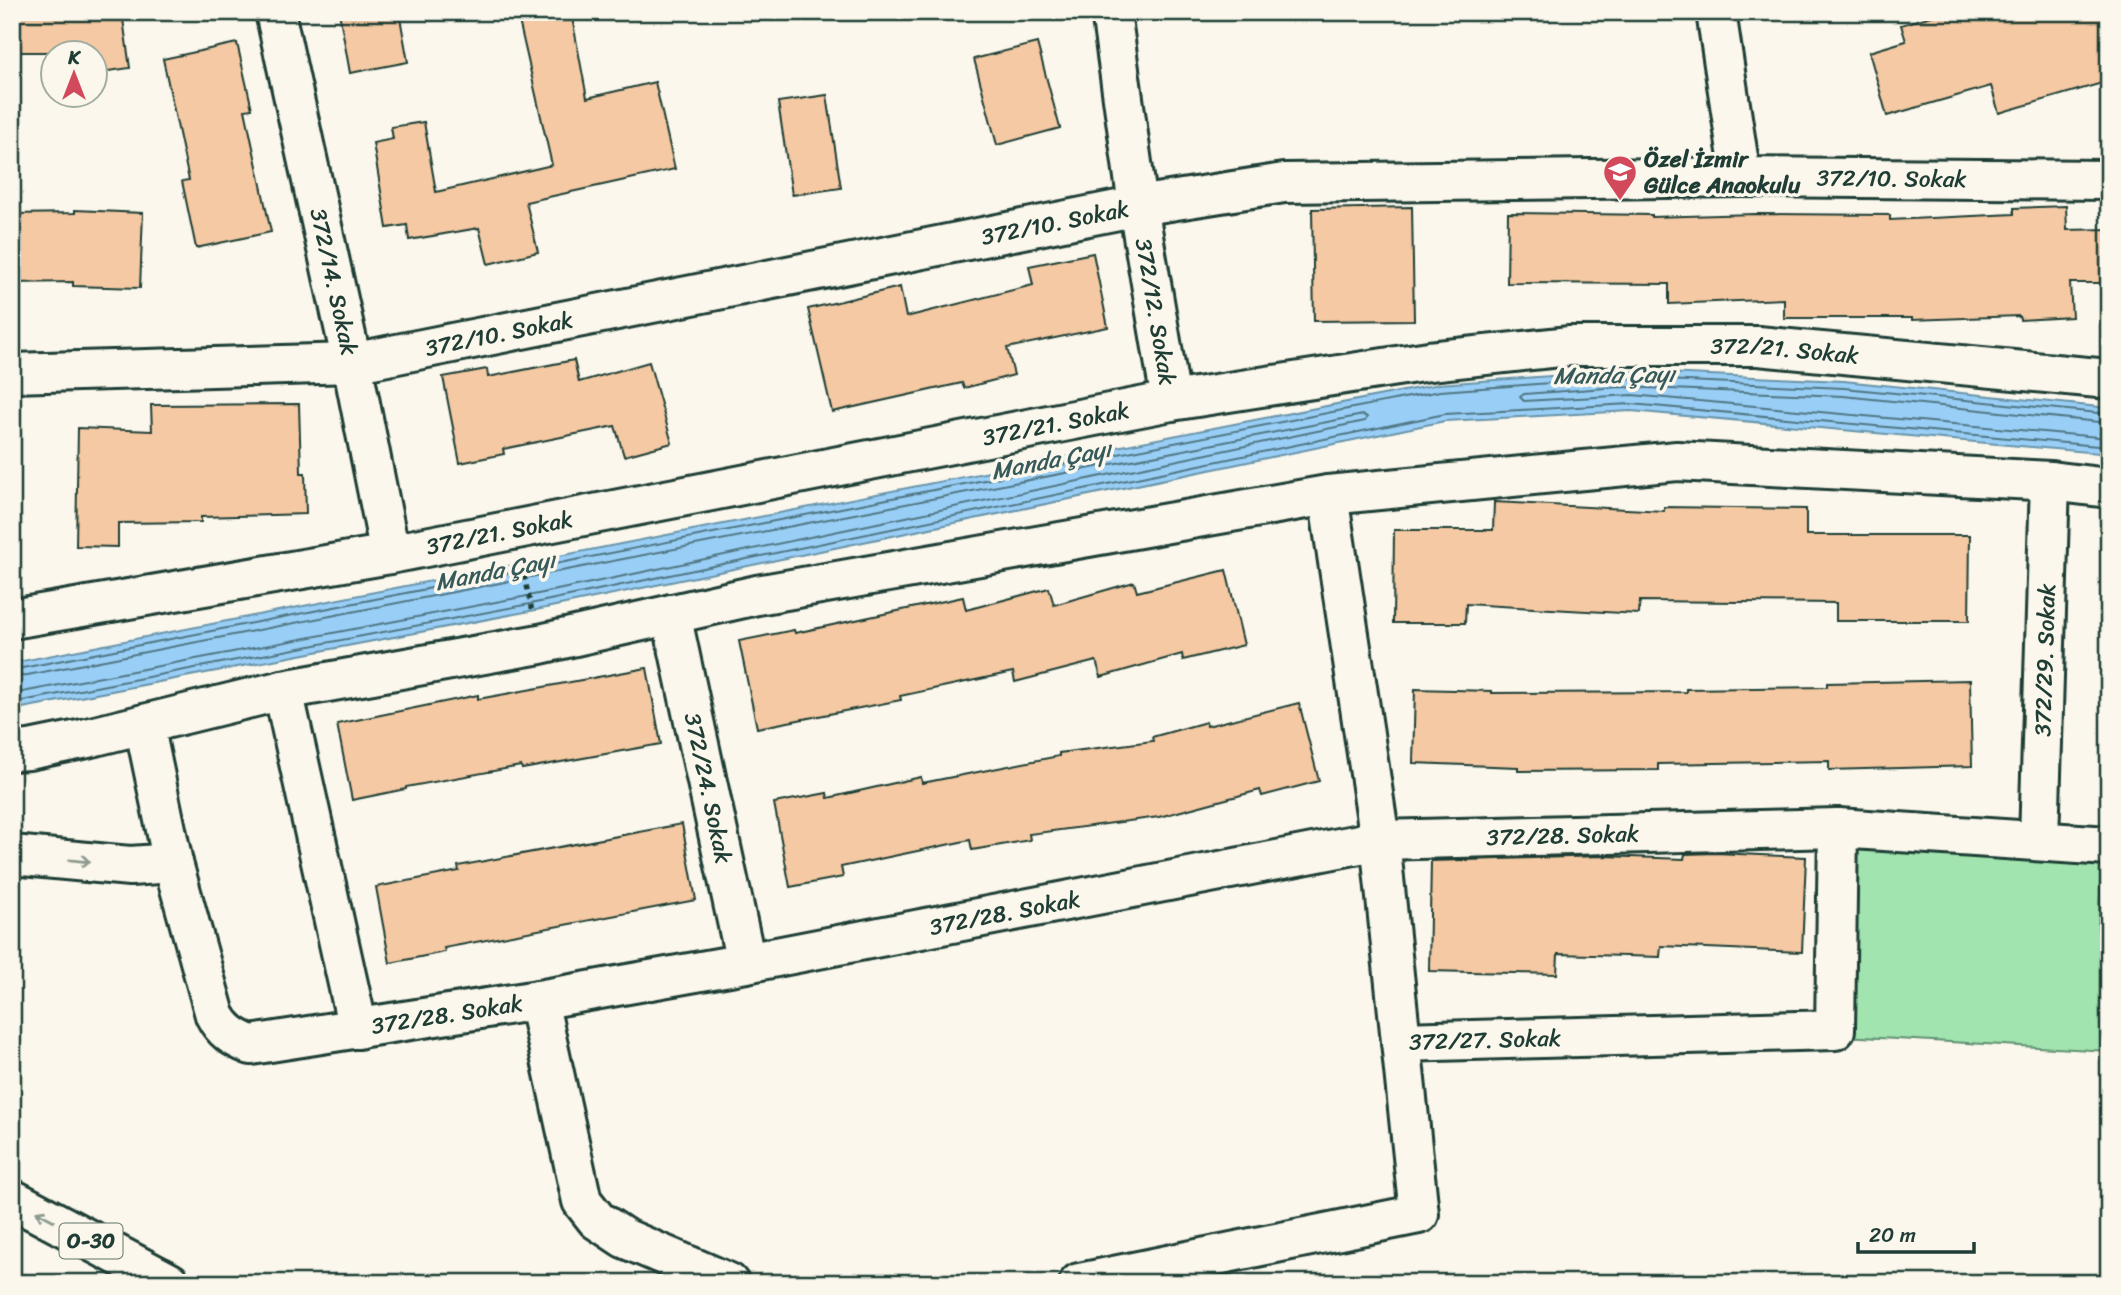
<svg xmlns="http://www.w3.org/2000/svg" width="2121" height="1295" font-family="Sriracha,sans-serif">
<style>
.green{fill:#a1e4af;stroke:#609072;stroke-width:2}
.water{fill:#99cef7;stroke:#6894a9;stroke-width:2}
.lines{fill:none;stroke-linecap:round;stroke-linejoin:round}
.shore{stroke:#507782;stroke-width:2}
.building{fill:#f4c9a3;stroke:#1f3d34;stroke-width:2}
.minor-casing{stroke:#1f3d34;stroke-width:44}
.highway-casing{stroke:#1f3d34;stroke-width:44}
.path{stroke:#1f3d34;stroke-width:4.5;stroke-dasharray:5 5;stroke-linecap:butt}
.minor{stroke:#fbf7ec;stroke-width:38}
.highway{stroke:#fbf7ec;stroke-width:38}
.oneway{stroke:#8d9a90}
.labels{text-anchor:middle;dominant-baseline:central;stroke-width:7;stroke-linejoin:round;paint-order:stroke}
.shield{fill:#fbf7ec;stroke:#61756b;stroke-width:2}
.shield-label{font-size:21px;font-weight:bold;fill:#1f3d34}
.poi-label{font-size:23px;font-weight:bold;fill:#1f3d34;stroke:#fbf7ec;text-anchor:start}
.street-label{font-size:23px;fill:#1f3d34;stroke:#fbf7ec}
.water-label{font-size:24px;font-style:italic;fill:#375a5b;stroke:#fbf7ec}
</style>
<rect width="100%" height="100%" fill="#fbf7ec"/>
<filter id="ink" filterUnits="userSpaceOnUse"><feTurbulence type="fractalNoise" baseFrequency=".0143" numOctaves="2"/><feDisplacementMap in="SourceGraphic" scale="14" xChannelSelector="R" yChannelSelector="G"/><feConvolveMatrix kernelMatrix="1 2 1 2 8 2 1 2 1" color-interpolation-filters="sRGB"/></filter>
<g filter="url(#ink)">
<path class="green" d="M 1856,847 L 2102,863 L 2098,929 L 2109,930 L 2109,1051 L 1845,1036 Z"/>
<path class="water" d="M 1620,371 L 1844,381 L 2109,408 L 2109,454 L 1631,411 L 1445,421 L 541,609 L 12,710 L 12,663 L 1439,384 Z"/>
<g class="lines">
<path class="shore" d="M 2109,423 L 1843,396 L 1620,387 L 1524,394 L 1520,397 L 1524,401 L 1632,395 L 2109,438
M 12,670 L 1440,391 L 1620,378 L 1844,388 L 2109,414
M 12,678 L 1363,415 L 1367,417 L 1365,421 L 538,594 L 12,694
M 12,703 L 540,602 L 1445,414 L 1631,404 L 2109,447"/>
</g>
<path class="building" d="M 12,12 L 122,12 L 130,68 L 94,73 L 94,52 L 12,52 Z
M 339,12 L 399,12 L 408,62 L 350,73 Z
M 517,12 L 571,12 L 587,98 L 655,82 L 675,169 L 526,202 L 538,252 L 488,264 L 479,228 L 409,240 L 407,225 L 387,228 L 373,143 L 393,139 L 391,127 L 424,122 L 436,192 L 552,165 Z
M 1945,12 L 2100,12 L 2109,44 L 2109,81 L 1999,113 L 1991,86 L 1887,116 L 1869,52 L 1906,41 L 1901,25 Z
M 237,43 L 252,109 L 245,110 L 271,232 L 196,248 L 182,181 L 189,180 L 163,59 Z
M 1037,43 L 1060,128 L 997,145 L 974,59 Z
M 827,95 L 841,188 L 792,195 L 778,102 Z
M 2066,206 L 2067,230 L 2109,229 L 2109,283 L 2070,283 L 2072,317 L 2020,320 L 2019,316 L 1912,320 L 1912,318 L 1784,318 L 1784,299 L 1669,304 L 1669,284 L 1507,283 L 1508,213 L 1652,215 L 1652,217 L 1755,214 L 1890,215 L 1890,220 L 2014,214 L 2014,208 Z
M 1412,207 L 1414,320 L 1314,321 L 1312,209 Z
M 75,210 L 143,213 L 140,288 L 73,286 L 73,282 L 12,283 L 12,214 L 75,213 Z
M 1093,253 L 1108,327 L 1007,348 L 1014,375 L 964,388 L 962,383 L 832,412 L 808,309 L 900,287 L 906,317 L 1033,285 L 1029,266 Z
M 574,360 L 579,382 L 649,362 L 672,443 L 624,456 L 615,426 L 503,449 L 504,454 L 460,463 L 443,377 L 487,369 L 488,377 Z
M 299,404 L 301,473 L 305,473 L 306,514 L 201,517 L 201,522 L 118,523 L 118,547 L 76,546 L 78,428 L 152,431 L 151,405 Z
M 1494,502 L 1664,511 L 1664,507 L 1806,509 L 1806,535 L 1970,535 L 1969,621 L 1836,621 L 1836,603 L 1640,601 L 1639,614 L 1466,604 L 1465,623 L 1393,623 L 1394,530 L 1493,530 Z
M 1226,570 L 1244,645 L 1183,660 L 1182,654 L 1101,677 L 1096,661 L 1015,682 L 1013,672 L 900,696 L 901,700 L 757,728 L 739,641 L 794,630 L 795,633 L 963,597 L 966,610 L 1049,588 L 1054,605 L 1134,582 L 1137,592 Z
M 647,668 L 661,744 L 522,769 L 521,766 L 406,787 L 406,789 L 352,800 L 337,724 L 478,695 L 478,699 Z
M 1970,680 L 1972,766 L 1829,770 L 1829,761 L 1658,764 L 1658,770 L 1518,771 L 1518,767 L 1413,763 L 1415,689 L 1492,691 L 1492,693 L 1686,692 L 1686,689 L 1827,687 L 1827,683 Z
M 1299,703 L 1319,781 L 1262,796 L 1260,790 L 1159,817 L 1029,834 L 1030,840 L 972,850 L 970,840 L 841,867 L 843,877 L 790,887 L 774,803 L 827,793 L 828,798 L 921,777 L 922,783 L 1059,756 L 1059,753 L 1153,741 L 1152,737 L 1206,722 L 1207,726 Z
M 682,824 L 696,900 L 444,948 L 445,952 L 390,963 L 376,887 L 459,871 L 458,866 Z
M 1716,853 L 1806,857 L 1802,952 L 1661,946 L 1660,957 L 1558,954 L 1557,974 L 1429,971 L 1431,861 L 1604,856 L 1684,859 L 1685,854 Z"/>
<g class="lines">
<g class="minor-casing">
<g id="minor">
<path id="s1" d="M 275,12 L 352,363 L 390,554"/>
<path id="s2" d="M 1111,12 L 1138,206 L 1171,401"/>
<path d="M 1716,12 L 1741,177"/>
<path id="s3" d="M 12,373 L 352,363 L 1138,206 L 1284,183 L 1741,177 L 2109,180"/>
<path id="s4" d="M 671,614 L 746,963"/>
<path id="s5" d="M 12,619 L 390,554 L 1171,401 L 1429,361 L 1570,346 L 1758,346 L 2109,379"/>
<path d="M 283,690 L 358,1029"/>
<path id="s6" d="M 144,724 L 173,863 L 215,1015 C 223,1031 234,1038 251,1045 L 538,1000 L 746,963 L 1380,840 L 1838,828 L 2109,846"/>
<path d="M 12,751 L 29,750 L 83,739 L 283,690 L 540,644 L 757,595 L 1328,495 L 1677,461 L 2050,481 L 2109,488"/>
<path id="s7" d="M 2039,840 L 2050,481"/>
<path d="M 12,855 L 130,866 L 173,863"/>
<path d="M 538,1000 L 582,1201 L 597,1220 L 624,1238 L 729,1283"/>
<path id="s8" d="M 1401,1042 L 1835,1030 L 1838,828"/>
<path d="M 1079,1283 L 1419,1214 L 1380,840 L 1328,495"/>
</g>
</g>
<g class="highway-casing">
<path id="highway" d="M 12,1199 L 170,1283"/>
</g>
<path class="path" d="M 522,566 L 532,609"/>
<use href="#minor" class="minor"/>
<use href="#highway" class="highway"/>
</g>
<defs><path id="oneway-shaft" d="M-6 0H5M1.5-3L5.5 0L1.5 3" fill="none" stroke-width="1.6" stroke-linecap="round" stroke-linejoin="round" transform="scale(1.75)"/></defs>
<g class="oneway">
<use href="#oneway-shaft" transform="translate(80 861) rotate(6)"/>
<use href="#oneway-shaft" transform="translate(45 1216) rotate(-152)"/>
</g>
</g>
<defs>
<g id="school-pin" transform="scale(1.75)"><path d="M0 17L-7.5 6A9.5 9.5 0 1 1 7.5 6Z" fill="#d1495b" stroke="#fbf7ec"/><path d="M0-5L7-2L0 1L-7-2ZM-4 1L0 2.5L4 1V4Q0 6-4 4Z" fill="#fff"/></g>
</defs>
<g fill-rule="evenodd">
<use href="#school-pin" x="1620" y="172"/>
</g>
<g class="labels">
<rect class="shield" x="59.5" y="1223.5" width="63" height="35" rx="5"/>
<g class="shield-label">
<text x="91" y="1241">O-30</text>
</g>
<g class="poi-label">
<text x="1644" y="159">Özel İzmir<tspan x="1644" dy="26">Gülce Anaokulu</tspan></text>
</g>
<g class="street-label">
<text stroke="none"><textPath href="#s3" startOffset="1897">372/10. Sokak</textPath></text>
<text stroke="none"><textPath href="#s3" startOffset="1057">372/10. Sokak</textPath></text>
<text stroke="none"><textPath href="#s1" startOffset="276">372/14. Sokak</textPath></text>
<text stroke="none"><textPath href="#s2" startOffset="303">372/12. Sokak</textPath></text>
<text stroke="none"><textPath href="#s3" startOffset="490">372/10. Sokak</textPath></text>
<text stroke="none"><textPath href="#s5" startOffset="1797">372/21. Sokak</textPath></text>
<text stroke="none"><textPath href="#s5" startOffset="1062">372/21. Sokak</textPath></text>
<text stroke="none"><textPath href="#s5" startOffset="495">372/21. Sokak</textPath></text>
<text stroke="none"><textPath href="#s7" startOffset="180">372/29. Sokak</textPath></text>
<text stroke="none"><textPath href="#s4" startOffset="178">372/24. Sokak</textPath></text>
<text stroke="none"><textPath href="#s6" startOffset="1678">372/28. Sokak</textPath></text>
<text stroke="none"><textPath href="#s6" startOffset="1113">372/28. Sokak</textPath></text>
<text stroke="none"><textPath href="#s6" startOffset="546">372/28. Sokak</textPath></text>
<text stroke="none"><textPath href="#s8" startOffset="84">372/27. Sokak</textPath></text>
</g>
<g class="water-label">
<text transform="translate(1614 375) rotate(-1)">Manda Çayı</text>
<text transform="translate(1051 460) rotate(-11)">Manda Çayı</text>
<text transform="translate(495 571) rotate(-11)">Manda Çayı</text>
</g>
</g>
<rect width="2121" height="1295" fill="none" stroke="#fbf7ec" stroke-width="42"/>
<rect x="21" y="21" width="2079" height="1253" fill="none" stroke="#1f3d34" stroke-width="2.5" filter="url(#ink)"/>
<g transform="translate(74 74)"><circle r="33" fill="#fbf7ec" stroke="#a3ada2" stroke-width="2"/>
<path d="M0-5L12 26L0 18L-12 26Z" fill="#d1495b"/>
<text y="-10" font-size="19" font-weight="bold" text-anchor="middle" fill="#1f3d34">K</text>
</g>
<path d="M1858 1242v10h116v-10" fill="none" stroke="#1f3d34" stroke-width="3.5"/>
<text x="1869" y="1242" font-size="21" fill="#1f3d34" stroke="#fbf7ec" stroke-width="5" paint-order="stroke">20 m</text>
</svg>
